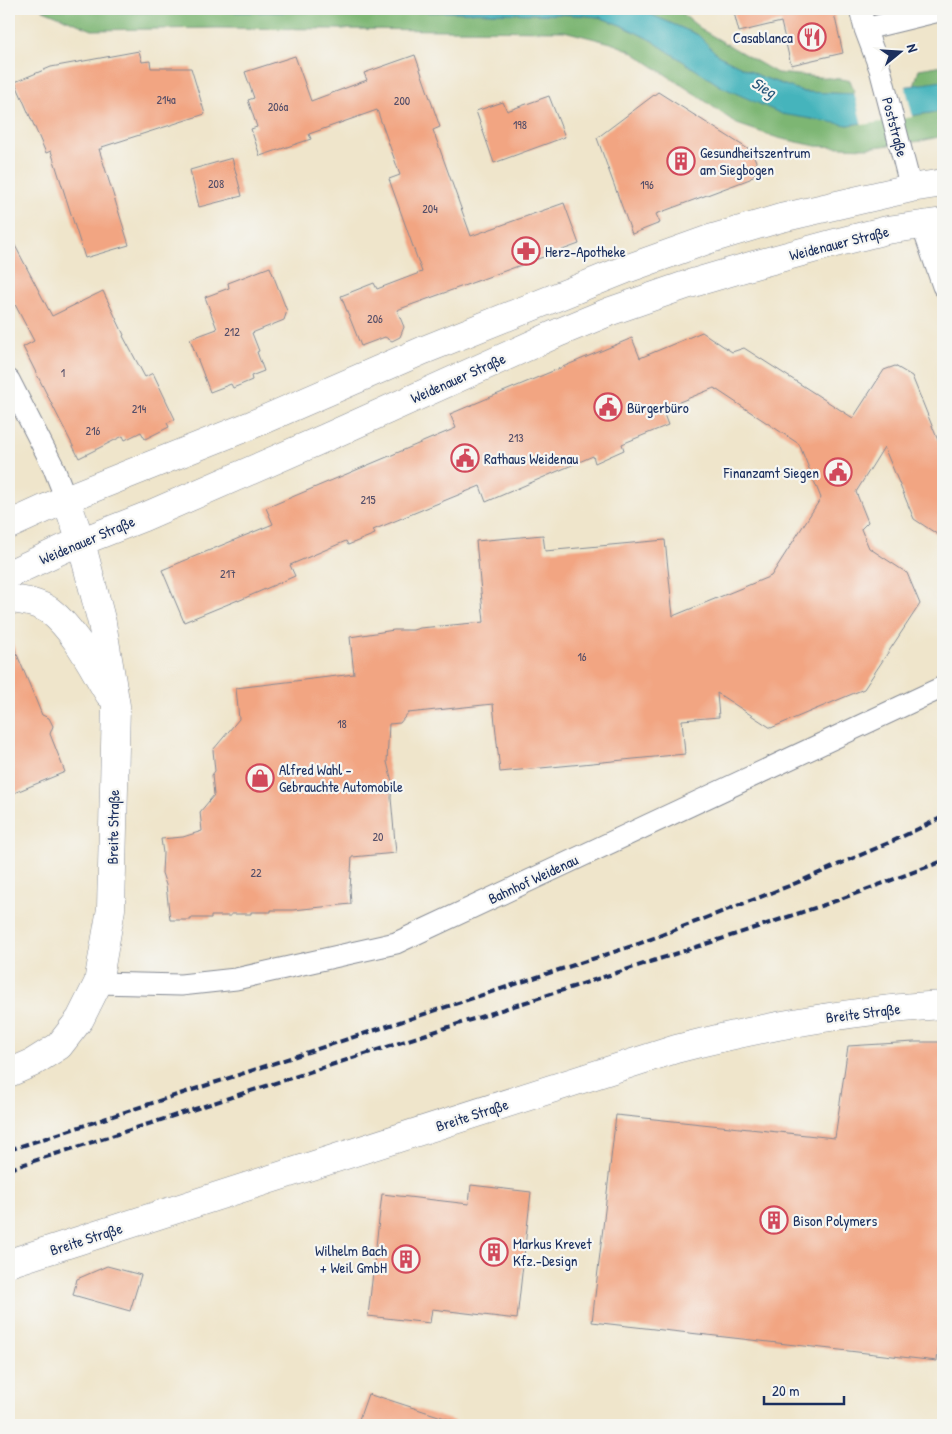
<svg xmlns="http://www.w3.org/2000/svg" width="952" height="1434" font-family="'Patrick Hand',sans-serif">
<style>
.forest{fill:#7db673;stroke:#4c7268}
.water{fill:#44b4bc;stroke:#30728d}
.pier{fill:#efe5cb}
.building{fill:#f2a582}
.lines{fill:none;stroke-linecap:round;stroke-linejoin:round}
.street-casing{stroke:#858a94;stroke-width:23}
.secondary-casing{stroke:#858a94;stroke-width:29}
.street{stroke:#fff;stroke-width:21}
.secondary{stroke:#fff;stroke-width:28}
.rail{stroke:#1b2f5e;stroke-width:4;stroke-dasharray:8 4;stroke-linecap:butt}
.labels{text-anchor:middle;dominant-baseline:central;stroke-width:4.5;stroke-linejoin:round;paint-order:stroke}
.number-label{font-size:12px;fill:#514c67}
.poi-label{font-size:15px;fill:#1b2f5e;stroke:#f6f6f2;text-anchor:start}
.street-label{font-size:15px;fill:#1b2f5e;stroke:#f6f6f2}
.water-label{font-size:16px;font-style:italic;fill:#27577a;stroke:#f6f6f2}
</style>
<rect width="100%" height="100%" fill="#f6f6f2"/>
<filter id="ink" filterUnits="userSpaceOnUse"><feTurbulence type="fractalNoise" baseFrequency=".02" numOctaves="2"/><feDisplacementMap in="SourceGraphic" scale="10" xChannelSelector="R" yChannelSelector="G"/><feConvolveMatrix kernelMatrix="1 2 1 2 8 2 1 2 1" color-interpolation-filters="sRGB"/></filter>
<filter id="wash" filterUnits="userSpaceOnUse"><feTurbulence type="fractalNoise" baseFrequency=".0096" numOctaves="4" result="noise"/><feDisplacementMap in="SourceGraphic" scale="20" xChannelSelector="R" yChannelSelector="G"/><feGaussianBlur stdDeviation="1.12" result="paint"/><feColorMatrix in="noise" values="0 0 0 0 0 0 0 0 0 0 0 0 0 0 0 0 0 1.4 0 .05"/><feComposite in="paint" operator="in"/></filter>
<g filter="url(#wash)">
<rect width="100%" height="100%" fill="#efe5cb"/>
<path class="forest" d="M 41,9 L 104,9 L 115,12 L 458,12 L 579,15 L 599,17 L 623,26 L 651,40 L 722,87 L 848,125 L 943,111 L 943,136 L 921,141 L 867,148 L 816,146 L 778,138 L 737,124 L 698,96 L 629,50 L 611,43 L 564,31 L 217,28 L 92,30 Z
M 638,9 L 676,9 L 704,31 L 777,73 L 850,80 L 855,94 L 804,92 L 762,77 L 719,56 L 698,35 Z
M 943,65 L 943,81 L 914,87 L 919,69 Z"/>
<path class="water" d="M 104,9 L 638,9 L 698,35 L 719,56 L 762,77 L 804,92 L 855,94 L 943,81 L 943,111 L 848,125 L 782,114 L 722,87 L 651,40 L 623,26 L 599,17 L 579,15 L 458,12 L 115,12 Z"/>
<path class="pier" d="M 905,85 L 913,117 L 862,125 L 854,92 Z"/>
<g id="blocks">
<path class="building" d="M 733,9 L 833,9 L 843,53 L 791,65 L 781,22 L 739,32 Z
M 139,51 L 142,62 L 150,61 L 151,68 L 191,68 L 205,114 L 102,147 L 102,149 L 99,149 L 129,245 L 85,258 L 51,151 L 46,153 L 15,82 L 51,67 Z
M 415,55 L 440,127 L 433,130 L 471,236 L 564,203 L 579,244 L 397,310 L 404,327 L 400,337 L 392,341 L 385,337 L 361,346 L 341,296 L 374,283 L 377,289 L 422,272 L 389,179 L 400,175 L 377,110 L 309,134 L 311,139 L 260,156 L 251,129 L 257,127 L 248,100 L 254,98 L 245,72 L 295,56 L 311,101 L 367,80 L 364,73 Z
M 658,92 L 748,149 L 753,154 L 757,164 L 754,175 L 750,179 L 656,214 L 660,223 L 632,234 L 597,138 Z
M 549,96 L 565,137 L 494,163 L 476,111 L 503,102 L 507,111 Z
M 232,158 L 242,196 L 199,207 L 190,170 Z
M 9,234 L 52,316 L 103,291 L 124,335 L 123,336 L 145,377 L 153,373 L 175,419 L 167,423 L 169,427 L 145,439 L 141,432 L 125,440 L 123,436 L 79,458 L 23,347 L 34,341 L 9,293 Z
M 270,267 L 287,311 L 284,320 L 252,333 L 259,351 L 257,352 L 264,371 L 251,376 L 252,380 L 233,388 L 231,384 L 210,392 L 190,339 L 217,329 L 205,297 L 229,288 L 228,283 Z
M 702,332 L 732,352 L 744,348 L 853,418 L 884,370 L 895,366 L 912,376 L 943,453 L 943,538 L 914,519 L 884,447 L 856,492 L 868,522 L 861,529 L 869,548 L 907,573 L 920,604 L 864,689 L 771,728 L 717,693 L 719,717 L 682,720 L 685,754 L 500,772 L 493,704 L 408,713 L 400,723 L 389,724 L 387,762 L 392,782 L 391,798 L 396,853 L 352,857 L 350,889 L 351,904 L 293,910 L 271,910 L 271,912 L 251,912 L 251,914 L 231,914 L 231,916 L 211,916 L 211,918 L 191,918 L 191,920 L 170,920 L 166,885 L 162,873 L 163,853 L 161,839 L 183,837 L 202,831 L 200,812 L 214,795 L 212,775 L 215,771 L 213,750 L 239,719 L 236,688 L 354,674 L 350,637 L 394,630 L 413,630 L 420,628 L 484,622 L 476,541 L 543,535 L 545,551 L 665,540 L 673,616 L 771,576 L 821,498 L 799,444 L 714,388 L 662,409 L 668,425 L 622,444 L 624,450 L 595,463 L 593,456 L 486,502 L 480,486 L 373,530 L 375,534 L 348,545 L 346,541 L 290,565 L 295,576 L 238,601 L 238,600 L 184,622 L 162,570 L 273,524 L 266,508 L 456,428 L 450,414 L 632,338 L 640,358 Z
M 9,635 L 42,715 L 49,718 L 53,726 L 50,734 L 65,772 L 9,795 Z
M 914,1042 L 943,1042 L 943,1302 L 937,1361 L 592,1322 L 616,1115 L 835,1138 L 848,1046 Z
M 471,1185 L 531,1192 L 517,1319 L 432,1309 L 430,1323 L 368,1316 L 382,1194 L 469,1204 Z
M 107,1266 L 141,1275 L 130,1311 L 73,1295 L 77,1279 Z
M 368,1394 L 380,1398 L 380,1397 L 454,1421 L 453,1425 L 357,1425 Z"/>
</g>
</g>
<g filter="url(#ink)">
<use href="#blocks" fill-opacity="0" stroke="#858a94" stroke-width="1"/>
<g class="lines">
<g class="street-casing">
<path id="street" d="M 860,9 L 865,29 L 880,69 L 911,188
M 865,29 L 943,10
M 922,225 L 943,286
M 9,380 L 53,466 L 66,499
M 98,983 L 181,985 L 236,979 L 396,943 L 943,687"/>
</g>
<g class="secondary-casing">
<path id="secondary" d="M 9,525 L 66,499 L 249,426 L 424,350 L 629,268 L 710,239 L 781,218 L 911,188 L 943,183
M 9,574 L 65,548 L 144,517 L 325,438 L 560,332 L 611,311 L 686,285 L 754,265 L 835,243 L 887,230 L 943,222
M 9,599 C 21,600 39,603 50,611 C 75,630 93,668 109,694
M 9,1073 L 32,1063 L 59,1046 L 80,1019 L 98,983 L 111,909 L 116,706 L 102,623 L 81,542 L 66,499
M 9,1263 L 676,1049 C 765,1026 852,1010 943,1005"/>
</g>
<use href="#street" class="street"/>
<use href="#secondary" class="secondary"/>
<path class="rail" d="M 9,1150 L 638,944 L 789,886 L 893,841 L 943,817
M 9,1169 L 718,940 L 830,903 L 943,861"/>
</g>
</g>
<defs>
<g id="restaurant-ring" transform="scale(1.4375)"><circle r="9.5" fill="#f6f6f2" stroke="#d1495b" stroke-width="1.5"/><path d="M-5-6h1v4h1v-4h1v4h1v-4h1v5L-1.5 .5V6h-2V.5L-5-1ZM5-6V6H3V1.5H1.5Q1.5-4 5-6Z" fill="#d1495b"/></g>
<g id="building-ring" transform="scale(1.4375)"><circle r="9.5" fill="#f6f6f2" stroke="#d1495b" stroke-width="1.5"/><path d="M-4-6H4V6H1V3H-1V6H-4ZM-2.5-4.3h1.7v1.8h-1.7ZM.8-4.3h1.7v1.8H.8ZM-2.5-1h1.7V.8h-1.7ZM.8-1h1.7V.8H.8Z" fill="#d1495b"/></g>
<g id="pharmacy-ring" transform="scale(1.4375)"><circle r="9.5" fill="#f6f6f2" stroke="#d1495b" stroke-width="1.5"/><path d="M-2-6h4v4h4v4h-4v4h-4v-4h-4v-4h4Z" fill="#d1495b"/></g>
<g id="civic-ring" transform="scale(1.4375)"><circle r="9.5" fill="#f6f6f2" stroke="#d1495b" stroke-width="1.5"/><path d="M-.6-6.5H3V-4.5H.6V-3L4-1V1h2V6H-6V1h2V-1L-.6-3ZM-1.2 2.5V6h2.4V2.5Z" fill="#d1495b"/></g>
<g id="shop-ring" transform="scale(1.4375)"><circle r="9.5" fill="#f6f6f2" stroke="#d1495b" stroke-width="1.5"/><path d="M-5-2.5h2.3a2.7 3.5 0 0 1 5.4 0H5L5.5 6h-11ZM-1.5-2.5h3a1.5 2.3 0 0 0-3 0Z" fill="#d1495b"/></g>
</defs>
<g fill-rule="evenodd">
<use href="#restaurant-ring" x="812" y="37"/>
<use href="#building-ring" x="681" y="161"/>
<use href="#pharmacy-ring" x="526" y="251"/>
<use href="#civic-ring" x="608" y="407"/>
<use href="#civic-ring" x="465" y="458"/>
<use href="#civic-ring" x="838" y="472"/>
<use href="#shop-ring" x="260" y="778"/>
<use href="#building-ring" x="774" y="1220"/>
<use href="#building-ring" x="494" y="1252"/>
<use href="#building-ring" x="406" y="1259"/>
</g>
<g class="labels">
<g class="number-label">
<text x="166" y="99">214a</text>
<text x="402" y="100">200</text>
<text x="278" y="106">206a</text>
<text x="520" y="124">198</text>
<text x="216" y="183">208</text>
<text x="647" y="184">196</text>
<text x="430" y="208">204</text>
<text x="375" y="318">206</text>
<text x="232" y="331">212</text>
<text x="63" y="372">1</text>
<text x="139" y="408">214</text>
<text x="93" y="430">216</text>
<text x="516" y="437">213</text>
<text x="368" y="499">215</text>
<text x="228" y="573">217</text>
<text x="582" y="656">16</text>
<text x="342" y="723">18</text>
<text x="378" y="836">20</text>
<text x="256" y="872">22</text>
</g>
<g class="poi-label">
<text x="793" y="37" text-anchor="end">Casablanca</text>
<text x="700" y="152">Gesundheitszentrum<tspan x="700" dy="17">am Siegbogen</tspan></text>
<text x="545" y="251">Herz-Apotheke</text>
<text x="627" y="407">Bürgerbüro</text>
<text x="484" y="458">Rathaus Weidenau</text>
<text x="819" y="472" text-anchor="end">Finanzamt Siegen</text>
<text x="279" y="769">Alfred Wahl -<tspan x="279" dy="17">Gebrauchte Automobile</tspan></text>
<text x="793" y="1220">Bison Polymers</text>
<text x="513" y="1243">Markus Krevet<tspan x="513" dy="17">Kfz.-Design</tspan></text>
<text x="387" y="1250" text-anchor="end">Wilhelm Bach<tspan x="387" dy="17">+ Weil GmbH</tspan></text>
</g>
<g class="street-label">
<text transform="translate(895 127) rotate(75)">Poststraße</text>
<text transform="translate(839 243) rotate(-14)">Weidenauer Straße</text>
<text transform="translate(458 378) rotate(-24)">Weidenauer Straße</text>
<text transform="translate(87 540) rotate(-23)">Weidenauer Straße</text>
<text transform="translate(113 827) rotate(-89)">Breite Straße</text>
<text transform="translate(533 879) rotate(-25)">Bahnhof Weidenau</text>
<text transform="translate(863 1013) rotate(-7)">Breite Straße</text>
<text transform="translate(472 1115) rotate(-18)">Breite Straße</text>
<text transform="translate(86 1239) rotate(-18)">Breite Straße</text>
</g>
<g class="water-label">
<text transform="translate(764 87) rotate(29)">Sieg</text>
</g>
</g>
<rect width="952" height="1434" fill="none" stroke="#f6f6f2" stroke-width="30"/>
<g transform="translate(900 52) rotate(72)" stroke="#f6f6f2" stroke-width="4" paint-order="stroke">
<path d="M0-4L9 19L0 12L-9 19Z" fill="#1b2f5e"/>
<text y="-8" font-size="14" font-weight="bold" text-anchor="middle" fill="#1b2f5e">N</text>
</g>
<path d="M764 1396v8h80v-8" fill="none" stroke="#1b2f5e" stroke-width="2.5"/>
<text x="772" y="1396" font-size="15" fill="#1b2f5e" stroke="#f6f6f2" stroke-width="4" paint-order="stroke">20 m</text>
</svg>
